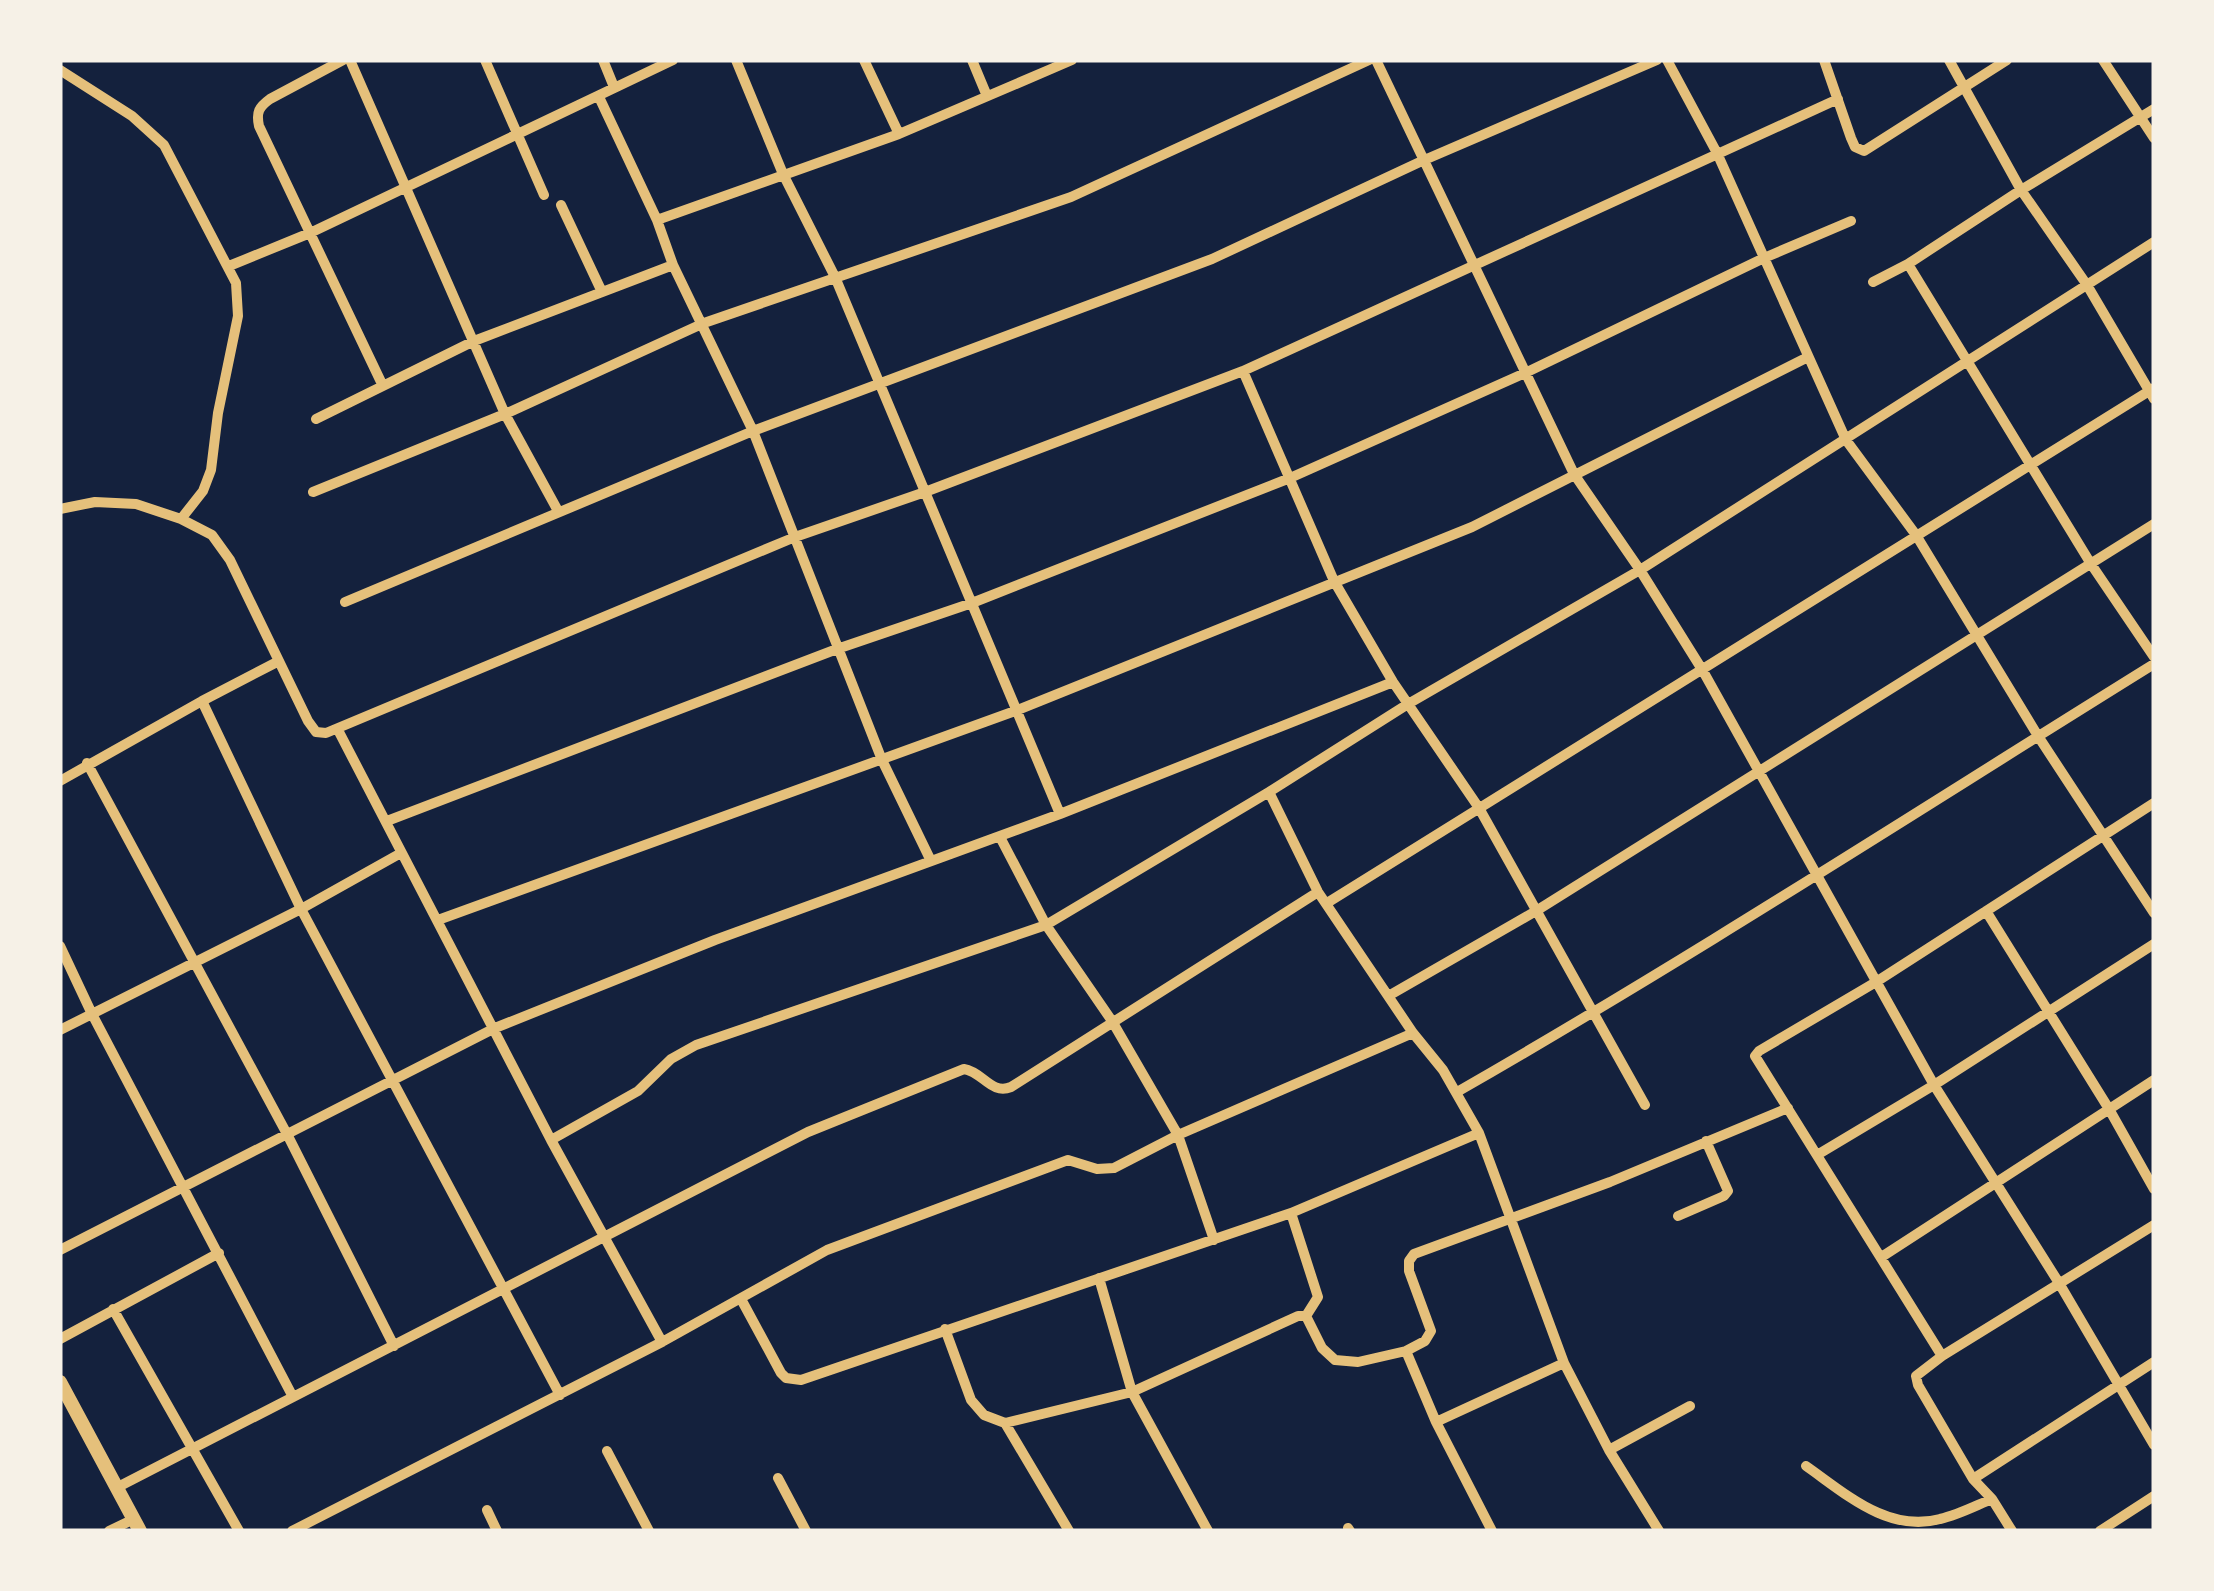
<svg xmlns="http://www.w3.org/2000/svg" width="2214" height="1591" font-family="'Source Serif 4',serif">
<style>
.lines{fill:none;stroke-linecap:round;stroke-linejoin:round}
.minor{stroke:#e5c07b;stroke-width:10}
.secondary{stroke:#e5c07b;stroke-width:14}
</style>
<rect width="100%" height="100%" fill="#14213d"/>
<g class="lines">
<path class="minor" d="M 343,60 L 270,99 C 259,107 256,112 259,126 L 382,384
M 350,60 L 505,414 L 558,511
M 485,60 L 544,195
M 603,60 L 614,87
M 736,60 L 783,174 L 835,277 L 1060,814
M 864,60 L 899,134
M 972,60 L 987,96
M 1376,60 L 1574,474 L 1640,570 L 1703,671 L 1934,1085 L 2059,1283 L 2154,1445
M 1667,60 L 1717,153 L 1846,440 L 1916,535 L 2038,736 L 2154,913
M 1824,60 L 1851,138 L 1855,147 L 1864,151 L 2007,60
M 1949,60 L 2021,190 L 2087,285 L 2154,399
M 2103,60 L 2154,138
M 60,70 L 132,116 L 164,145 L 236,283 L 238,316 L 218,413 L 211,470 L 203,491 L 181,519
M 599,97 L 657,220 L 673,265 L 753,431 L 882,760 L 931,861
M 561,205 L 602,292
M 657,220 L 899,134 L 1072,60
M 1908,264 L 2091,564 L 2154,657
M 229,266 L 310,233 L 673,60
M 1873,282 L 1908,264 L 2021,190 L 2154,109
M 316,419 L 474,341 L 673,265
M 313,492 L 505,414 L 704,323 L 1071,197 L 1369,60
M 60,509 L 95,502 L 136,504 L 181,519 L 212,535 L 230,560 L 308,721 L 316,732 L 326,733 L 795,537 L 925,492 L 1243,371
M 345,602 L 753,431 L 1212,259 L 1422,161 L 1657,60
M 202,701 L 279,661
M 338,730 L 551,1140 L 662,1342
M 87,763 L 287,1134 L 394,1346
M 60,781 L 202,701 L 301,909 L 560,1395
M 1269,792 L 1318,892 L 1413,1033 L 1443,1070 L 1479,1133 L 1564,1363 L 1609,1450 L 1659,1531
M 387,821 L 837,649 L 972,603 L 1290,478 L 1525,373 L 1764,258 L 1851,221
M 1000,837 L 1046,925 L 1112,1021 L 1178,1135 L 1214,1240
M 1327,903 L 2154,388
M 1986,911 L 2109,1109 L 2154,1189
M 438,920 L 1015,711 L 1472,527 L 1808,357
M 60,946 L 92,1014 L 293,1397
M 1390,995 L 1536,911 L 2154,524
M 60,1030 L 301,909 L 401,853
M 1457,1092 C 1694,956 1922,808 2154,664
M 1645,1105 L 1479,808 L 1393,682 L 1334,581 L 1243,371 L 1838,99
M 551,1140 L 638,1091 L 671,1059 L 696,1045 L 1046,925 L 1269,792 L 1408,704 L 1640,570 L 2154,242
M 1817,1155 L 1934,1085 L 2154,944
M 1291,1213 L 1318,1297 L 1306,1316
M 1678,1216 L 1724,1196 L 1728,1191 L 1706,1141
M 60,1250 L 495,1028 L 715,940 L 1060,814 L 1393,682
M 1883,1256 L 2154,1080
M 1099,1278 L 1132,1392 L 1208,1531
M 741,1299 L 781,1373 L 786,1378 L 801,1380 L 1291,1213 L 1479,1133
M 113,1309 L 239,1531
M 945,1329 L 971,1400 L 984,1415 L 1005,1423 L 1069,1531
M 60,1339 L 219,1253
M 1406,1351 L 1425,1341 L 1431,1331 L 1409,1271 L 1409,1261 L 1414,1254 L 1610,1182 L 1788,1108
M 1942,1356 L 2154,1225
M 1005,1423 L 1132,1392 L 1298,1316 L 1306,1316 L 1322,1348 L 1335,1360 L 1358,1362 L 1406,1351 L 1436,1422
M 1609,1450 L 1690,1406
M 607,1451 L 649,1531
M 1806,1466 C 1846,1494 1888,1533 1940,1519 C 1958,1515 1975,1506 1992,1499
M 778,1478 L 806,1531
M 1973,1479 L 2154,1362
M 116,1488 L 808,1132 L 964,1069 C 983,1072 991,1095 1011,1087 L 1318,892
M 487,1510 L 497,1531
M 1348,1528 L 1350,1531
M 109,1531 L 134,1519
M 292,1531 L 662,1342 L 827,1250 L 1068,1160 L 1097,1169 L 1114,1168 L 1178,1135 L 1413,1033
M 1492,1531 L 1436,1422 L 1564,1363
M 2012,1531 L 1992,1499 L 1973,1479 L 1918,1385 L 1916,1376 L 1942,1356 L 1755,1056 L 1759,1051 L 1876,982 L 2154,803
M 2100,1531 L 2154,1496"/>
<path class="secondary" d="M 60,1382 L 140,1531"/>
</g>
<rect width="2214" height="1591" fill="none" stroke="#f6f1e7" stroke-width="125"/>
</svg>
